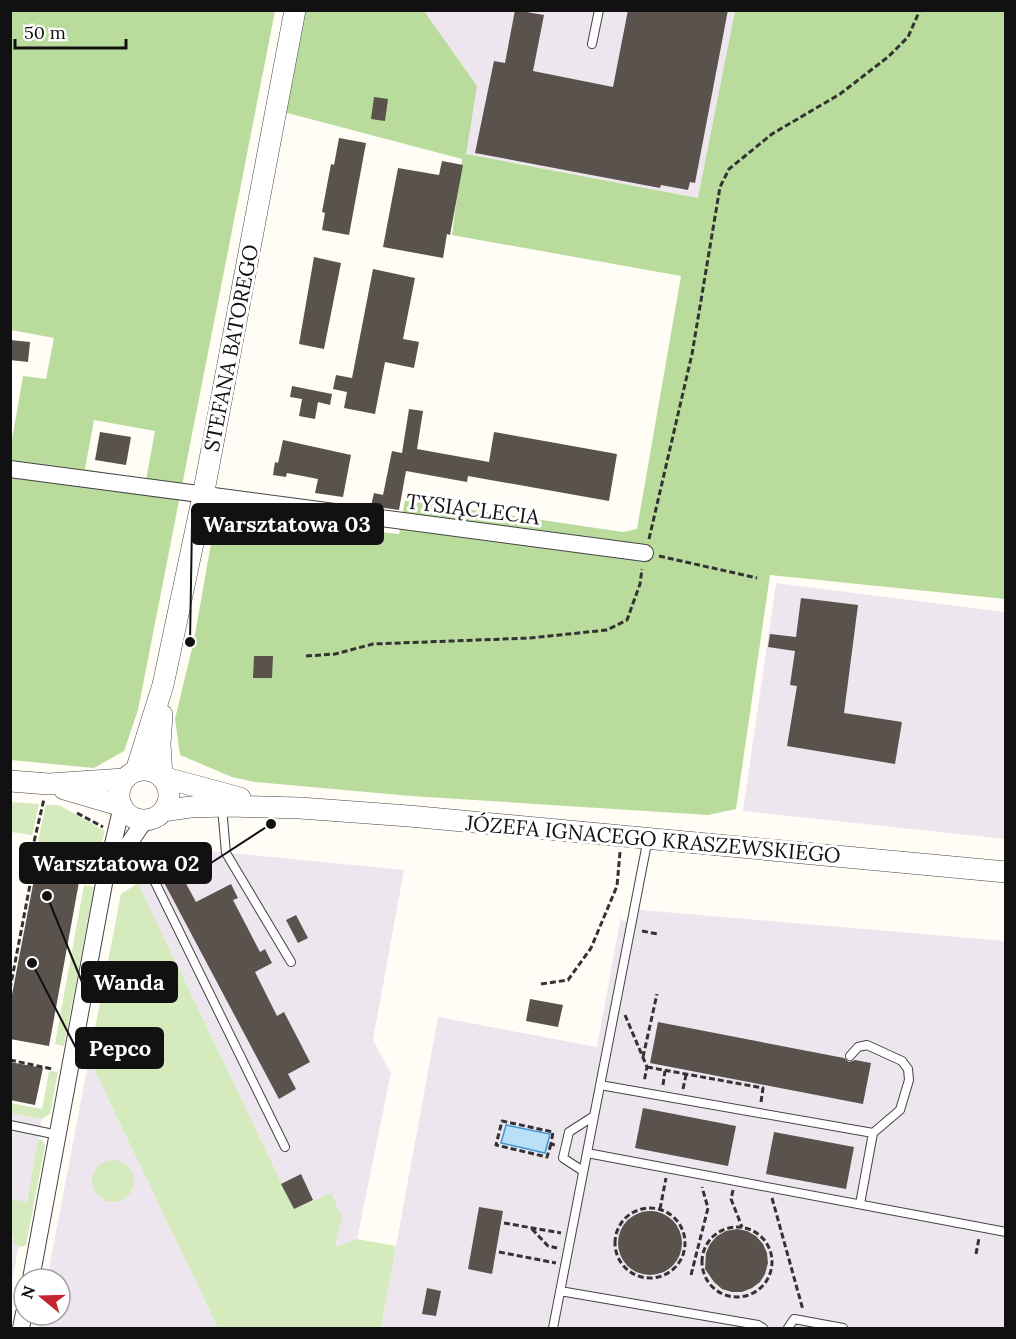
<svg xmlns="http://www.w3.org/2000/svg" width="1016" height="1339" font-family="Lora,serif">
<style>
.industrial{fill:#eee6ef}
.green{fill:#d5ebbd}
.forest{fill:#b9dc9c;fill-rule:evenodd}
.water{fill:#b9e0f7;stroke:#3f96cf;stroke-width:1.5}
.building{fill:#5a524d}
.lines{fill:none;stroke-linecap:round;stroke-linejoin:round}
.service-casing{stroke:#444;stroke-width:10}
.minor-casing{stroke:#444;stroke-width:18}
.tertiary-casing{stroke:#444;stroke-width:22}
.path{stroke:#333;stroke-width:3;stroke-dasharray:6 3;stroke-linecap:butt}
.service{stroke:#fff;stroke-width:8}
.minor{stroke:#fff;stroke-width:16}
.tertiary{stroke:#fff;stroke-width:21}
.labels{text-anchor:middle;dominant-baseline:central;stroke-width:6;stroke-linejoin:round;paint-order:stroke}
.street-label{font-size:21px;fill:#111;stroke:#fff}
.leader{fill:none;stroke:#111;stroke-width:2}
.callout-dot{fill:#111;stroke:#fff;stroke-width:2}
.callout{fill:#111;stroke:#111;stroke-width:2}
.callout-label{font-size:22px;text-anchor:middle;font-weight:bold;fill:#fff}
</style>
<rect width="100%" height="100%" fill="#fffdf5"/>
<path class="industrial" d="M 424,11 L 735,11 L 699,198 L 465,154 L 477,86 Z
M 776,583 L 1005,612 L 1005,839 L 743,811 Z
M 149,845 L 404,870 L 373,1040 L 391,1073 L 357,1239 L 335,1248 L 331,1193 L 294,1209 L 138,883 L 135,861 Z
M 630,909 L 1005,941 L 1005,1328 L 381,1328 L 438,1017 L 597,1047 L 621,916 L 622,921 L 629,921 Z
M 89,1059 L 218,1328 L 38,1328 L 41,1315 L 60,1315 L 60,1279 L 47,1279 Z
M 11,1113 L 42,1119 L 11,1287 Z"/>
<path class="green" d="M 11,802 L 39,804 L 32,835 L 11,832 Z
M 46,805 L 59,805 L 105,831 L 92,877 L 45,868 L 44,860 L 36,849 Z
M 138,883 L 294,1209 L 331,1193 L 342,1217 L 335,1247 L 357,1239 L 396,1246 L 381,1328 L 218,1328 L 89,1059 L 121,894 Z
M 84,885 L 94,887 L 64,1046 L 55,1044 Z
M 49,1071 L 58,1072 L 50,1114 L 42,1119 L 11,1113 L 11,1103 L 42,1109 Z
M 38,1139 L 43,1141 L 45,1146 L 26,1245 L 22,1247 L 13,1244 L 14,1237 L 11,1236 L 12,1213 L 11,1212 L 11,1199 L 27,1202 Z
M92 1181a21 21 0 1 1 42 0a21 21 0 1 1-42 0Z"/>
<path class="forest" d="M 10,11 L 275,11 L 138,710 L 124,751 L 94,768 L 11,760 L 11,446 L 23,376 L 46,379 L 54,338 L 11,330 ZM 94,420 L 155,431 L 146,480 L 85,469 Z
M 295,11 L 424,11 L 477,86 L 466,154 L 698,198 L 735,11 L 1005,11 L 1005,599 L 770,575 L 736,809 L 708,815 L 411,796 L 255,782 L 232,777 L 180,755 L 175,719 L 194,640 L 216,515 L 399,534 L 405,500 L 623,532 L 637,529 L 681,276 L 452,235 L 462,159 L 276,110 Z"/>
<path class="water" d="M 506,1125 L 550,1134 L 545,1153 L 501,1143 Z"/>
<path class="building" d="M 515,10 L 544,15 L 533,71 L 613,87 L 628,10 L 728,10 L 695,183 L 690,182 L 688,190 L 661,185 L 660,188 L 475,153 L 494,61 L 505,63 Z
M 374,97 L 388,99 L 385,121 L 371,119 Z
M 339,138 L 366,143 L 349,235 L 322,230 L 325,213 L 322,212 L 331,164 L 334,165 Z
M 442,161 L 463,165 L 450,235 L 447,234 L 443,258 L 383,247 L 398,168 L 439,175 Z
M 314,257 L 341,263 L 324,349 L 299,344 Z
M 373,269 L 415,278 L 403,339 L 419,342 L 414,368 L 385,362 L 375,414 L 344,408 L 347,392 L 333,389 L 336,375 L 352,378 Z
M 10,340 L 30,342 L 28,362 L 10,360 Z
M 292,386 L 332,394 L 330,405 L 318,402 L 315,419 L 299,416 L 302,399 L 290,397 Z
M 409,409 L 423,411 L 417,449 L 489,462 L 494,432 L 617,454 L 609,501 L 468,476 L 467,482 L 406,471 L 399,510 L 371,506 L 374,493 L 383,495 L 392,451 L 402,453 Z
M 100,432 L 131,437 L 126,465 L 95,460 Z
M 283,440 L 351,455 L 343,497 L 315,493 L 318,479 L 287,473 L 286,477 L 273,475 L 275,462 L 278,463 Z
M 801,598 L 858,605 L 844,713 L 902,722 L 895,764 L 787,746 L 797,686 L 790,685 L 795,651 L 768,647 L 770,634 L 796,637 Z
M 254,656 L 273,656 L 272,678 L 253,678 Z
M 176,865 L 196,902 L 231,884 L 238,898 L 233,900 L 260,952 L 265,949 L 272,963 L 255,972 L 277,1016 L 284,1012 L 310,1062 L 288,1074 L 296,1089 L 279,1099 L 160,875 Z
M 35,874 L 79,882 L 49,1046 L 10,1039 L 10,1005 Z
M 296,915 L 308,938 L 298,943 L 286,920 Z
M 530,999 L 563,1005 L 558,1027 L 526,1021 Z
M 658,1022 L 844,1058 L 849,1062 L 855,1060 L 871,1063 L 863,1104 L 650,1063 Z
M 10,1062 L 43,1068 L 35,1105 L 10,1100 Z
M 643,1108 L 736,1126 L 728,1166 L 635,1148 Z
M 774,1132 L 854,1147 L 846,1189 L 766,1174 Z
M 301,1174 L 313,1200 L 294,1209 L 281,1184 Z
M 479,1207 L 503,1211 L 492,1274 L 468,1269 Z
M618 1243a32 32 0 1 1 64 0a32 32 0 1 1-64 0Z
M 737,1229 L 747,1231 L 756,1236 L 763,1244 L 767,1253 L 768,1263 L 765,1274 L 760,1282 L 752,1288 L 742,1292 L 732,1292 L 722,1289 L 714,1282 L 705,1269 L 706,1253 L 710,1244 L 717,1236 L 726,1231 Z
M 427,1288 L 441,1291 L 436,1316 L 422,1314 Z"/>
<g class="lines">
<g class="service-casing">
<path id="service" d="M 592,44 L 599,10
M 222,807 L 226,853 L 291,962
M 109,878 L 136,870 L 151,874 L 285,1147
M 850,1056 L 858,1047 L 867,1045 L 902,1061 L 908,1069 L 909,1080 L 900,1110 L 873,1133
M 600,1085 L 873,1133 L 860,1204
M 10,1125 L 58,1135
M 587,1153 L 1006,1232
M 583,1171 L 563,1158 L 569,1132 L 594,1116
M 560,1291 L 758,1325 L 763,1328
M 553,1328 L 648,838
M 788,1328 L 794,1319 L 843,1328"/>
</g>
<g class="minor-casing">
<path id="minor" d="M 10,469 L 645,553
M 111,870 L 145,820
M 31,1279 L 105,878 L 122,806
M 21,1328 L 24,1313"/>
</g>
<g class="tertiary-casing">
<path id="tertiary" d="M 162,715 L 160,744 L 162,777
M119 795a25 25 0 1 1 50 0a25 25 0 1 1-50 0Z
M 136,771 L 163,685 L 203,496 L 295,10
M 162,777 L 240,798
M 10,781 L 49,784 L 124,779
M 64,789 L 122,806
M 163,811 L 190,807 L 227,806 L 300,808 L 409,816 L 1006,872"/>
</g>
<path class="path" d="M 649,539 L 692,354 L 720,187 L 729,169 L 772,134 L 840,94 L 888,57 L 908,37 L 920,10
M 659,556 L 757,578
M 306,656 L 335,654 L 373,644 L 530,638 L 607,630 L 627,620 L 640,584 L 642,569
M 77,813 L 103,827
M 30,859 L 44,799
M 642,931 L 658,934
M 541,984 L 568,980 L 591,948 L 617,886 L 620,852
M 10,989 L 33,869 L 90,880
M 625,1015 L 647,1067 L 644,1082
M 643,1057 L 657,994
M 10,1060 L 52,1069
M 647,1067 L 763,1088 L 761,1102
M 663,1085 L 665,1071
M 683,1089 L 686,1075
M 551,1144 L 547,1157 L 496,1145 L 502,1121 L 553,1132 L 551,1144 L 555,1145
M 733,1190 L 731,1199 L 742,1227
M 772,1198 L 803,1310
M615 1243a35 35 0 1 1 70 0a35 35 0 1 1-70 0Z
M 660,1209 L 666,1178
M 504,1223 L 561,1233
M702 1262a35 35 0 1 1 70 0a35 35 0 1 1-70 0Z
M 532,1229 L 548,1246 L 557,1248
M 499,1252 L 556,1263
M 976,1254 L 979,1238
M 691,1275 L 708,1208 L 702,1187"/>
<use href="#service" class="service"/>
<use href="#minor" class="minor"/>
<use href="#tertiary" class="tertiary"/>
</g>
<g class="labels">
<g class="street-label">
<text transform="translate(231 348) rotate(-79)">STEFANA BATOREGO</text>
<text transform="translate(473 509) rotate(7)">TYSIĄCLECIA</text>
<text transform="translate(653 839) rotate(5)">JÓZEFA IGNACEGO KRASZEWSKIEGO</text>
</g>
</g>
<path class="leader" d="M190 642L192 524M271 824L211 863M47 896L82 982M32 963L76 1048"/>
<g class="callout-dot">
<circle cx="190" cy="642" r="6"/>
<circle cx="271" cy="824" r="6"/>
<circle cx="47" cy="896" r="6"/>
<circle cx="32" cy="963" r="6"/>
</g>
<g class="callout">
<rect x="192" y="504" width="191" height="40" rx="6"/>
<rect x="20" y="843" width="191" height="40" rx="6"/>
<rect x="82" y="962" width="95" height="40" rx="6"/>
<rect x="76" y="1028" width="87" height="40" rx="6"/>
</g>
<g class="callout-label">
<text x="287" y="532">Warsztatowa 03</text>
<text x="116" y="871">Warsztatowa 02</text>
<text x="129" y="990">Wanda</text>
<text x="120" y="1056">Pepco</text>
</g>
<rect width="1016" height="1339" fill="none" stroke="#111111" stroke-width="24"/>
<g transform="translate(42 1297) rotate(289)"><circle r="28" fill="#ffffff" stroke="#a0a0a0" stroke-width="1.5"/>
<path d="M0-4.5L10 22L0 15L-10 22Z" fill="#c4262e"/>
<text y="-9" font-size="16" font-weight="bold" text-anchor="middle" fill="#111111">N</text>
</g>
<path d="M15 39v9h111v-9" fill="none" stroke="#111111" stroke-width="3"/>
<text x="24" y="39" font-size="18" fill="#111111" stroke="#ffffff" stroke-width="4.5" paint-order="stroke">50 m</text>
</svg>
